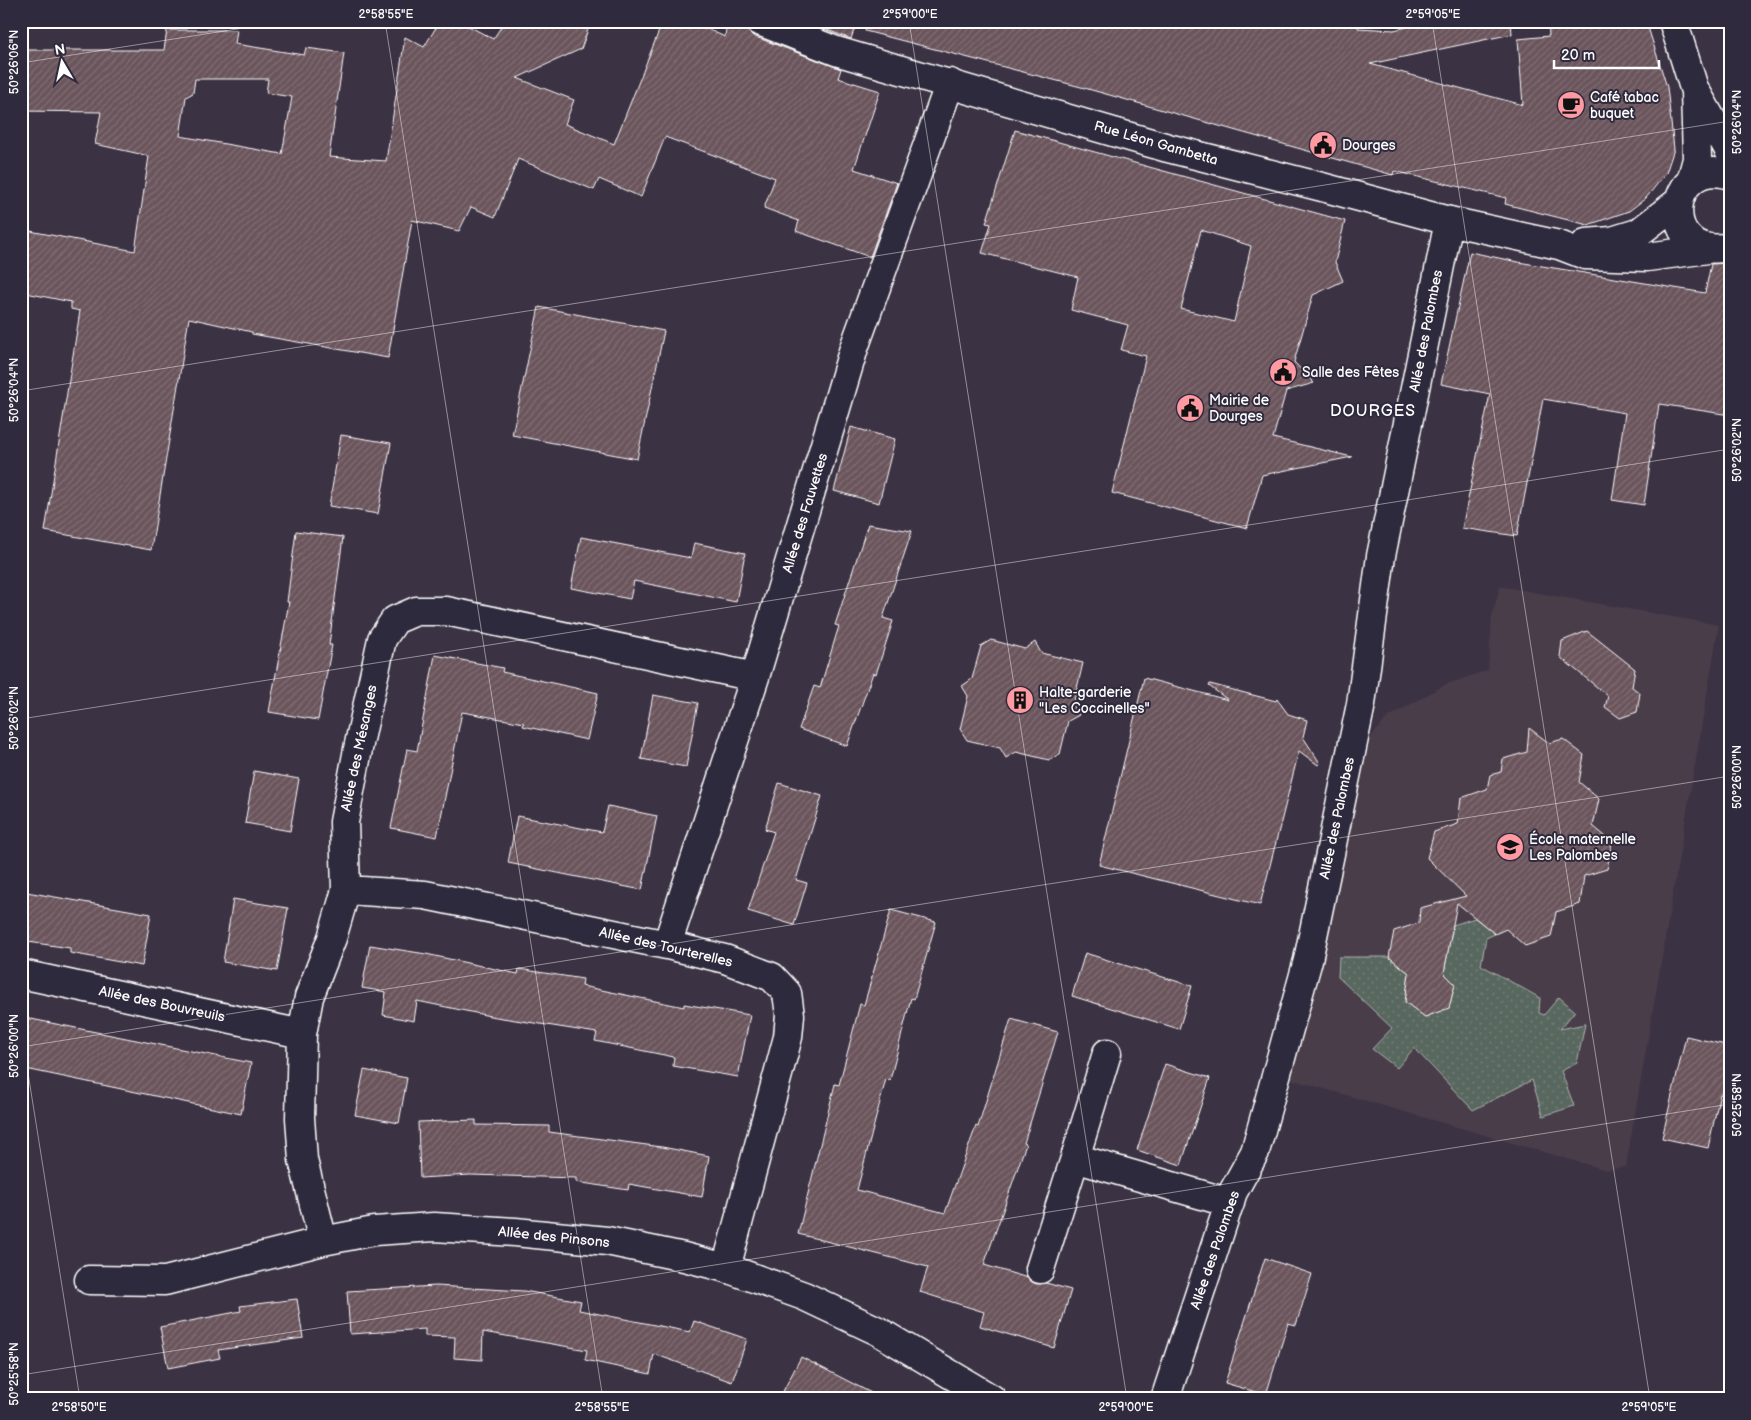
<svg xmlns="http://www.w3.org/2000/svg" width="1751" height="1420" font-family="'Balsamiq Sans',sans-serif">
<style>
.built{fill:#493c4a}
.park{fill:url(#park-dots);stroke:#acb3af}
.building{fill:url(#building-hatch);stroke:#fff;fill-rule:evenodd}
.lines{fill:none;stroke-linecap:round;stroke-linejoin:round}
.minor-casing{stroke:#fff;stroke-width:31}
.tertiary-casing{stroke:#fff;stroke-width:31}
.minor{stroke:#2f2a3d;stroke-width:28}
.tertiary{stroke:#2f2a3d;stroke-width:28}
.ticks{fill:none;stroke:#fff;stroke-width:1;stroke-opacity:0.45}
.labels{text-anchor:middle;dominant-baseline:central;stroke-width:4;stroke-linejoin:round;paint-order:stroke}
.poi-label{font-size:14px;fill:#fff;stroke:#2f2a3d;text-anchor:start}
.street-label{font-size:14px;fill:#fff;stroke:#2f2a3d}
.quarter-label{font-size:16px;letter-spacing:1px;fill:#fff;stroke:#2f2a3d}
.neatline{fill:none;stroke:#fff;stroke-width:2}
.ticks-label{font-size:12px;text-anchor:middle;fill:#fff}
</style>
<defs>
<pattern id="park-dots" width="8" height="8" patternUnits="userSpaceOnUse" patternTransform="scale(1.25)"><rect width="8" height="8" fill="#58675f"/><path d="M2 2h.1M6 6h.1" fill="none" stroke="#717e77" stroke-width="1.8" stroke-linecap="round"/></pattern>
<pattern id="building-hatch" width="6" height="6" patternUnits="userSpaceOnUse" patternTransform="scale(1.25)"><rect width="6" height="6" fill="#6b545c"/><path d="M-1 1l2-2M0 6l6-6M5 7l2-2" fill="none" stroke="#816e74"/></pattern>
</defs>
<rect width="100%" height="100%" fill="#3b3243"/>
<filter id="ink" filterUnits="userSpaceOnUse"><feTurbulence type="fractalNoise" baseFrequency=".02" numOctaves="2"/><feDisplacementMap in="SourceGraphic" scale="10" xChannelSelector="R" yChannelSelector="G"/><feConvolveMatrix kernelMatrix="1 2 1 2 8 2 1 2 1" color-interpolation-filters="sRGB"/></filter>
<g filter="url(#ink)">
<path class="built" d="M 1500,586 L 1719,625 L 1626,1167 L 1606,1170 L 1276,1075 L 1371,737 L 1387,718 L 1444,685 L 1488,670 L 1492,616 Z"/>
<path class="park" d="M 1475,918 L 1495,934 L 1486,938 L 1481,965 L 1540,998 L 1539,1013 L 1544,1015 L 1559,997 L 1575,1011 L 1560,1029 L 1585,1024 L 1577,1063 L 1561,1071 L 1574,1106 L 1543,1116 L 1532,1080 L 1473,1110 L 1414,1048 L 1397,1068 L 1372,1049 L 1392,1028 L 1338,977 L 1339,957 L 1389,957 L 1409,973 L 1405,1002 L 1425,1017 L 1449,1008 L 1455,984 L 1444,973 L 1453,925 Z"/>
<path class="building" d="M 440,21 L 459,21 L 493,39 L 505,21 L 591,21 L 581,49 L 517,78 L 574,100 L 565,124 L 614,144 L 663,21 L 689,21 L 725,37 L 727,21 L 744,21 L 747,30 L 753,36 L 841,69 L 838,78 L 880,91 L 854,169 L 897,183 L 870,257 L 796,231 L 799,221 L 764,208 L 775,178 L 665,137 L 641,197 L 599,179 L 594,190 L 518,159 L 495,217 L 471,207 L 459,231 L 412,220 L 388,358 L 252,334 L 252,332 L 189,318 L 151,550 L 45,531 L 80,311 L 71,309 L 71,302 L 21,292 L 21,274 L 30,231 L 135,251 L 149,156 L 95,144 L 101,112 L 21,111 L 21,50 L 164,50 L 167,30 L 237,30 L 235,44 L 304,55 L 306,48 L 344,53 L 329,157 L 386,161 L 405,37 L 424,47 ZM 195,79 L 268,79 L 266,93 L 292,97 L 282,154 L 180,136 L 186,97 L 193,93 Z
M 803,21 L 857,21 L 851,39 Z
M 866,21 L 1359,21 L 1358,28 L 1394,30 L 1433,21 L 1511,21 L 1512,34 L 1370,64 L 1523,105 L 1518,39 L 1549,36 L 1548,21 L 1646,21 L 1667,87 L 1674,149 L 1666,173 L 1646,198 L 1629,211 L 1588,225 L 1505,204 L 1506,198 L 1394,171 L 1393,175 L 1081,87 L 865,31 Z
M 1015,130 L 1345,221 L 1335,262 L 1343,281 L 1313,295 L 1294,362 L 1314,383 L 1286,391 L 1273,438 L 1352,457 L 1262,475 L 1247,528 L 1112,493 L 1146,356 L 1121,350 L 1128,325 L 1071,310 L 1078,277 L 982,253 L 991,224 L 986,223 ZM 1201,230 L 1251,246 L 1234,322 L 1181,309 Z
M 1470,252 L 1518,262 L 1705,293 L 1711,264 L 1730,263 L 1730,415 L 1659,404 L 1644,505 L 1612,500 L 1625,413 L 1543,399 L 1517,536 L 1462,528 L 1490,394 L 1441,384 Z
M 539,307 L 664,331 L 637,459 L 512,435 Z
M 851,427 L 895,439 L 879,503 L 834,491 Z
M 341,435 L 391,443 L 378,514 L 329,506 Z
M 868,524 L 912,531 L 883,618 L 893,621 L 876,674 L 873,673 L 847,746 L 799,729 L 814,686 L 820,688 L 839,626 L 835,625 Z
M 296,531 L 343,537 L 329,645 L 332,645 L 318,720 L 269,712 L 289,602 L 287,602 Z
M 581,537 L 691,558 L 694,543 L 745,553 L 736,602 L 634,581 L 630,599 L 571,588 Z
M 1587,631 L 1635,669 L 1632,687 L 1640,693 L 1637,712 L 1620,718 L 1605,707 L 1608,696 L 1560,657 L 1562,641 Z
M 991,640 L 1025,649 L 1035,642 L 1041,653 L 1083,663 L 1073,705 L 1079,715 L 1068,721 L 1060,754 L 1049,760 L 1016,752 L 1006,758 L 1000,748 L 967,740 L 960,729 L 968,696 L 962,686 L 972,679 L 981,646 Z
M 435,655 L 503,668 L 502,672 L 598,693 L 587,740 L 523,726 L 524,723 L 462,712 L 437,837 L 391,828 L 407,749 L 417,751 Z
M 1144,678 L 1228,700 L 1209,686 L 1210,684 L 1276,701 L 1277,699 L 1288,714 L 1307,720 L 1303,737 L 1320,763 L 1318,765 L 1299,751 L 1260,905 L 1099,865 Z
M 653,695 L 698,703 L 686,767 L 641,759 Z
M 1529,728 L 1549,743 L 1563,739 L 1584,755 L 1579,782 L 1599,799 L 1593,826 L 1612,842 L 1607,869 L 1584,876 L 1580,904 L 1556,912 L 1551,937 L 1525,946 L 1506,929 L 1495,934 L 1457,903 L 1444,973 L 1455,984 L 1449,1008 L 1425,1017 L 1405,1002 L 1409,973 L 1389,957 L 1394,931 L 1419,923 L 1420,908 L 1466,896 L 1427,858 L 1434,832 L 1458,824 L 1461,798 L 1487,789 L 1490,775 L 1501,772 L 1503,759 L 1527,752 Z
M 254,771 L 299,779 L 290,831 L 245,823 Z
M 779,783 L 822,796 L 796,880 L 807,883 L 794,925 L 748,911 L 774,832 L 765,829 Z
M 608,806 L 657,816 L 642,890 L 508,863 L 517,816 L 602,832 Z
M 21,891 L 151,914 L 142,966 L 70,953 L 70,948 L 21,941 Z
M 233,899 L 288,908 L 277,971 L 223,962 Z
M 891,910 L 936,922 L 914,999 L 911,998 L 890,1080 L 886,1079 L 857,1190 L 945,1213 L 976,1126 L 978,1127 L 1011,1019 L 1058,1032 L 1024,1143 L 1026,1144 L 984,1265 L 1028,1278 L 1036,1284 L 1046,1283 L 1071,1290 L 1054,1348 L 980,1326 L 984,1312 L 920,1292 L 928,1267 L 798,1234 L 835,1084 L 839,1085 L 860,1004 L 864,1005 Z
M 370,945 L 426,954 L 518,974 L 519,969 L 583,979 L 582,986 L 684,1007 L 684,1004 L 750,1015 L 738,1077 L 673,1066 L 674,1057 L 595,1041 L 597,1033 L 490,1016 L 417,1001 L 414,1021 L 383,1015 L 386,992 L 362,988 Z
M 1085,953 L 1192,986 L 1179,1029 L 1072,996 Z
M 21,1017 L 251,1063 L 241,1114 L 21,1068 Z
M 1686,1036 L 1730,1046 L 1730,1096 L 1720,1094 L 1708,1148 L 1662,1138 Z
M 1165,1064 L 1210,1078 L 1181,1165 L 1137,1150 Z
M 364,1070 L 407,1078 L 399,1123 L 355,1115 Z
M 476,1120 L 476,1125 L 549,1126 L 549,1132 L 662,1147 L 709,1156 L 702,1197 L 629,1184 L 628,1190 L 576,1182 L 576,1178 L 470,1175 L 420,1178 L 418,1122 Z
M 1265,1258 L 1312,1274 L 1296,1325 L 1288,1323 L 1266,1395 L 1225,1383 Z
M 436,1286 L 524,1291 L 581,1301 L 579,1310 L 690,1332 L 694,1321 L 747,1339 L 732,1382 L 654,1354 L 650,1374 L 585,1360 L 587,1350 L 483,1332 L 482,1360 L 454,1358 L 455,1337 L 425,1336 L 425,1329 L 350,1334 L 347,1291 Z
M 297,1299 L 303,1338 L 218,1350 L 220,1358 L 168,1368 L 160,1327 L 241,1311 L 240,1306 Z
M 801,1357 L 883,1399 L 779,1399 Z"/>
<g class="lines">
<g class="minor-casing">
<path id="minor" d="M 346,890 L 425,895 L 667,945 L 725,959 L 772,977 L 787,993 L 790,1015 L 788,1037 L 726,1268
M 667,945 L 755,677 L 854,348 L 950,83
M 21,974 L 302,1034
M 1107,1053 L 1075,1158 L 1230,1203
M 323,1241 L 303,1160 L 300,1118 L 302,1034 L 309,997 L 332,938 L 346,890 L 344,822 L 359,744 L 382,639 L 395,620 L 416,611 L 446,611 L 755,677
M 1040,1269 L 1075,1158
M 89,1280 L 165,1281 L 323,1241 L 374,1231 L 434,1227 L 515,1232 L 607,1241 L 684,1257 L 726,1268 L 804,1296 L 878,1331 L 992,1399
M 1165,1399 L 1233,1192 L 1255,1152 L 1308,960 L 1361,704 L 1381,556 L 1449,221"/>
</g>
<g class="tertiary-casing">
<path id="tertiary" d="M 759,21 L 836,51 L 1168,148 L 1322,187 L 1449,221 L 1559,245 L 1585,255 L 1647,257 L 1708,249
M 1673,21 L 1694,88 L 1730,152
M 1730,175 C 1666,154 1656,262 1730,247
M 1691,181 L 1697,159 L 1695,90
M 1586,243 L 1612,241 L 1638,233 L 1678,202"/>
</g>
<use href="#minor" class="minor"/>
<use href="#tertiary" class="tertiary"/>
</g>
</g>
<path class="ticks" d="M 385,21 L 603,1399M 909,21 L 1127,1399M 1432,21 L 1650,1399M 21,63 L 288,21M 21,391 L 1730,121M 21,719 L 1730,449M 21,1029 L 80,1399M 21,1047 L 1730,776M 21,1375 L 1730,1104"/>
<defs>
<g id="cafe-disc" transform="scale(1.4375)"><circle r="9.5" fill="#ff9aa2" stroke="#2f2a3d"/><path d="M-5.5-4.5H6V0H3Q3 3.5 0 3.5H-2.5Q-5.5 3.5-5.5 0ZM3-3.2v2h1.7v-2ZM-6 4.5H4V6H-6Z" fill="#111"/></g>
<g id="civic-disc" transform="scale(1.4375)"><circle r="9.5" fill="#ff9aa2" stroke="#2f2a3d"/><path d="M-.6-6.5H3V-4.5H.6V-3L4-1V1h2V6H-6V1h2V-1L-.6-3ZM-1.2 2.5V6h2.4V2.5Z" fill="#111"/></g>
<g id="building-disc" transform="scale(1.4375)"><circle r="9.5" fill="#ff9aa2" stroke="#2f2a3d"/><path d="M-4-6H4V6H1V3H-1V6H-4ZM-2.5-4.3h1.7v1.8h-1.7ZM.8-4.3h1.7v1.8H.8ZM-2.5-1h1.7V.8h-1.7ZM.8-1h1.7V.8H.8Z" fill="#111"/></g>
<g id="school-disc" transform="scale(1.4375)"><circle r="9.5" fill="#ff9aa2" stroke="#2f2a3d"/><path d="M0-5L7-2L0 1L-7-2ZM-4 1L0 2.5L4 1V4Q0 6-4 4Z" fill="#111"/></g>
</defs>
<g fill-rule="evenodd">
<use href="#cafe-disc" x="1571" y="105"/>
<use href="#civic-disc" x="1323" y="145"/>
<use href="#civic-disc" x="1283" y="372"/>
<use href="#civic-disc" x="1190" y="408"/>
<use href="#building-disc" x="1020" y="700"/>
<use href="#school-disc" x="1510" y="847"/>
</g>
<g class="labels">
<g class="poi-label">
<text x="1590" y="97">Café tabac<tspan x="1590" dy="16">buquet</tspan></text>
<text x="1342" y="145">Dourges</text>
<text x="1302" y="372">Salle des Fêtes</text>
<text x="1209" y="400">Mairie de<tspan x="1209" dy="16">Dourges</tspan></text>
<text x="1039" y="692">Halte-garderie<tspan x="1039" dy="16">"Les Coccinelles"</tspan></text>
<text x="1529" y="839">École maternelle<tspan x="1529" dy="16">Les Palombes</tspan></text>
</g>
<g class="street-label">
<text transform="translate(1156 143) rotate(16)">Rue Léon Gambetta</text>
<text transform="translate(1426 331) rotate(-79)">Allée des Palombes</text>
<text transform="translate(805 513) rotate(-73)">Allée des Fauvettes</text>
<text transform="translate(359 748) rotate(-78)">Allée des Mésanges</text>
<text transform="translate(1337 818) rotate(-78)">Allée des Palombes</text>
<text transform="translate(666 947) rotate(13)">Allée des Tourterelles</text>
<text transform="translate(162 1004) rotate(12)">Allée des Bouvreuils</text>
<text transform="translate(554 1237) rotate(6)">Allée des Pinsons</text>
<text transform="translate(1215 1250) rotate(-71)">Allée des Palombes</text>
</g>
<g class="quarter-label">
<text x="1373" y="411">DOURGES</text>
</g>
</g>
<rect width="1751" height="1420" fill="none" stroke="#2f2a3d" stroke-width="55"/>
<g transform="translate(62 62) rotate(351)" stroke="#2f2a3d" stroke-width="4" paint-order="stroke">
<path d="M0-4L9 19L0 12L-9 19Z" fill="#ffffff"/>
<text y="-8" font-size="14" font-weight="bold" text-anchor="middle" fill="#ffffff">N</text>
</g>
<path d="M1554 60v8h105v-8" fill="none" stroke="#ffffff" stroke-width="2.5"/>
<text x="1561" y="60" font-size="15" fill="#ffffff" stroke="#2f2a3d" stroke-width="4" paint-order="stroke">20 m</text>
<rect x="28" y="28" width="1696" height="1364" class="neatline"/>
<g class="ticks-label">
<text x="386" y="18">2°58'55"E</text>
<text x="910" y="18">2°59'00"E</text>
<text x="1433" y="18">2°59'05"E</text>
<text transform="translate(14 62) rotate(-90)" y="4">50°26'06"N</text>
<text transform="translate(1737 122) rotate(-90)" y="4">50°26'04"N</text>
<text transform="translate(14 390) rotate(-90)" y="4">50°26'04"N</text>
<text transform="translate(1737 450) rotate(-90)" y="4">50°26'02"N</text>
<text transform="translate(14 718) rotate(-90)" y="4">50°26'02"N</text>
<text transform="translate(1737 777) rotate(-90)" y="4">50°26'00"N</text>
<text transform="translate(14 1046) rotate(-90)" y="4">50°26'00"N</text>
<text transform="translate(1737 1105) rotate(-90)" y="4">50°25'58"N</text>
<text transform="translate(14 1374) rotate(-90)" y="4">50°25'58"N</text>
<text x="79" y="1411">2°58'50"E</text>
<text x="602" y="1411">2°58'55"E</text>
<text x="1126" y="1411">2°59'00"E</text>
<text x="1649" y="1411">2°59'05"E</text>
</g>
</svg>
